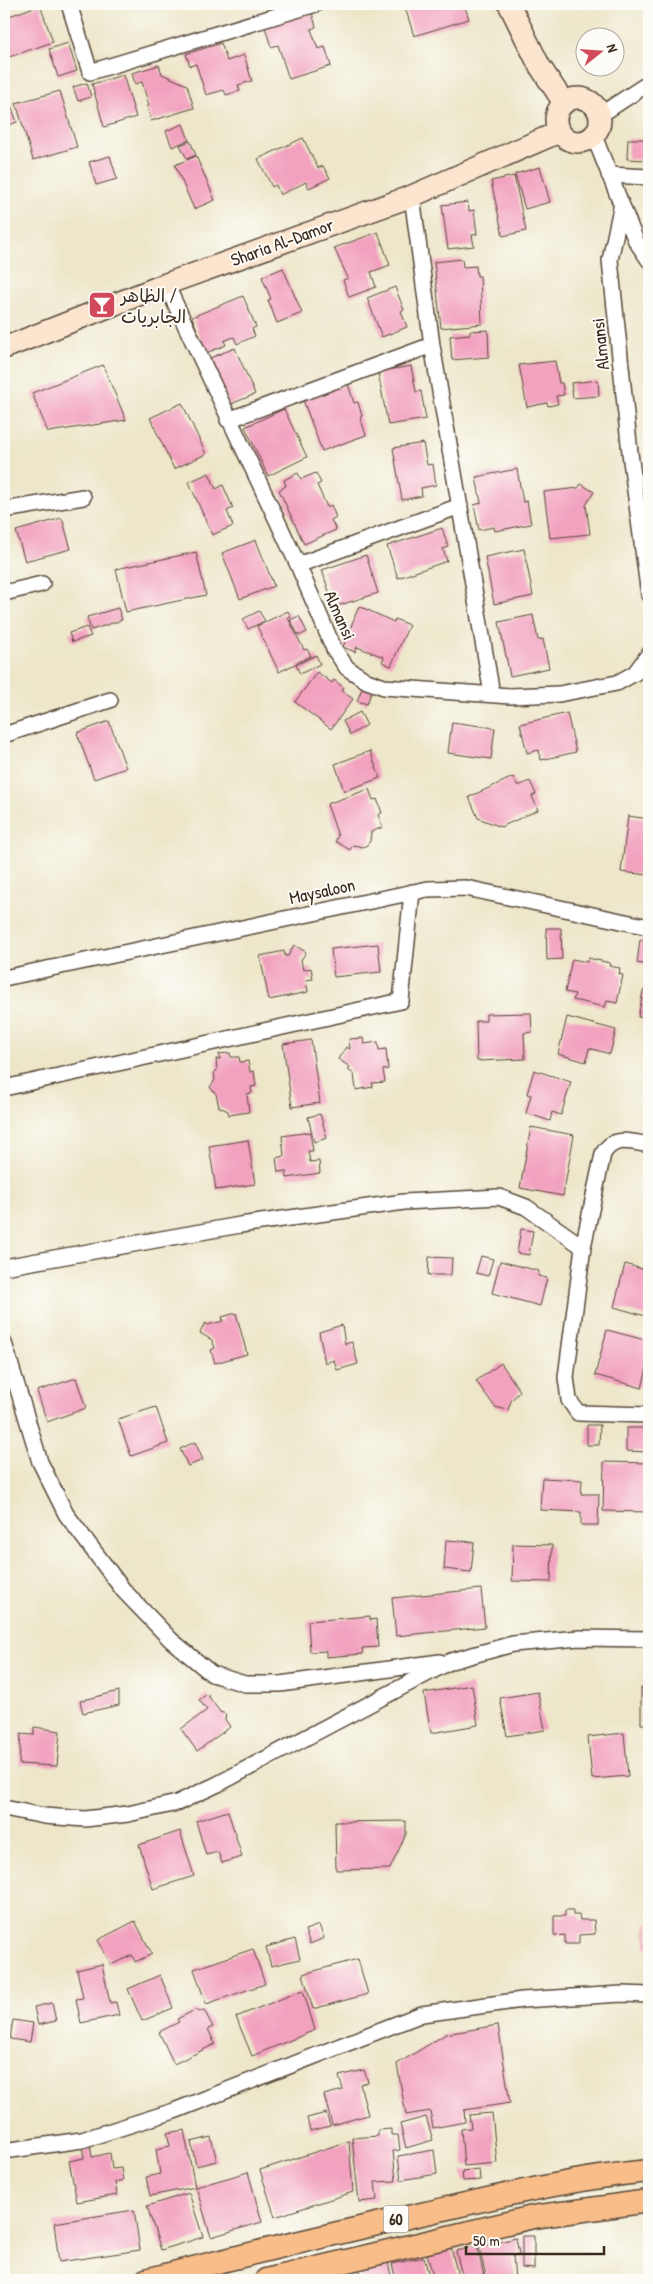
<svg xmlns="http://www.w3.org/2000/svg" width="653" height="2284" font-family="'Patrick Hand','Playpen Sans Arabic',sans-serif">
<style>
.building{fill:#f2a1bf}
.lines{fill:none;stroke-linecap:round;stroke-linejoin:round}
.street-casing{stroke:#564638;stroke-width:18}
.secondary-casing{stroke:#564638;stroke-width:24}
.primary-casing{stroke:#564638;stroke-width:25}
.street{stroke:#fff;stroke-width:15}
.secondary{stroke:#fce5cf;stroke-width:21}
.primary{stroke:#f8bd88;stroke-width:22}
.labels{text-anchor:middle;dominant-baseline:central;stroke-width:4;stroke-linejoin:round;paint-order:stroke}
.shield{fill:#fdfcf7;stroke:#75695f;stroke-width:1}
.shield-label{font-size:16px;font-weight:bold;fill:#3b2a1e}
.street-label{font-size:18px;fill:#3b2a1e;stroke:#fdfcf7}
.poi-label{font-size:18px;fill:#3b2a1e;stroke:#fdfcf7;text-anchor:start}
</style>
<rect width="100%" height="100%" fill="#fdfcf7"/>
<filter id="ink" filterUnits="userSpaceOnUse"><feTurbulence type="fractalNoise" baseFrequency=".02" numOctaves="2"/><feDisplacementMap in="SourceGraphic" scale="10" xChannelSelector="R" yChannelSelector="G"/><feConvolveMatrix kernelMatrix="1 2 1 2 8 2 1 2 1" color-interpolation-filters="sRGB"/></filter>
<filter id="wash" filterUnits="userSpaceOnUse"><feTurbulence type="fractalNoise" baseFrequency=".0096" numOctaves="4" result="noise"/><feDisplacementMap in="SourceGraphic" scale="20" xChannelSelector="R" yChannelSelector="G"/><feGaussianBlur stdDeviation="1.12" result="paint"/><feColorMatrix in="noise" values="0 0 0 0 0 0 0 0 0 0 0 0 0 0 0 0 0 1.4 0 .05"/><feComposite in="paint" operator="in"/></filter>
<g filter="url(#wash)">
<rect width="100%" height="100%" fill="#ede6c9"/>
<g id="blocks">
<path class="building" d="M 404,4 L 464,4 L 469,19 L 414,36 Z
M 40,5 L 53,42 L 9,57 L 4,43 L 4,18 Z
M 312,12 L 316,27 L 311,29 L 318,49 L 325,47 L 331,66 L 289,79 L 278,45 L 271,47 L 265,27 Z
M 68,43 L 77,71 L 58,77 L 49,49 Z
M 221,43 L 227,61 L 244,55 L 252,81 L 238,85 L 240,91 L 226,95 L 224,90 L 206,95 L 196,64 L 190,66 L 186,54 Z
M 159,65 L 162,74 L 187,85 L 194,108 L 151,121 L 147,107 L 149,106 L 142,82 L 135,84 L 132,73 Z
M 123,75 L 136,117 L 104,127 L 92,84 Z
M 87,83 L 91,97 L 78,101 L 73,87 Z
M 60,91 L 77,147 L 33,160 L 16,103 Z
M 10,103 L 17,122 L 4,127 L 4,106 Z
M 183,124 L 189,140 L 172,147 L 166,131 Z
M 303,138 L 318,168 L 323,166 L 330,178 L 309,188 L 306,182 L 280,195 L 276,185 L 272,187 L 258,159 Z
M 628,139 L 645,139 L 645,160 L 627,159 Z
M 190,141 L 196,155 L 187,159 L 180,145 Z
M 110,156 L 117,179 L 96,185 L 89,162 Z
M 196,156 L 215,200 L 194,209 L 175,165 Z
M 540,167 L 550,202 L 525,209 L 515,174 Z
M 514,176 L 526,231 L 503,236 L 491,181 Z
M 644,190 L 649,190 L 649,205 L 645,205 Z
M 468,202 L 469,211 L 474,210 L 477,234 L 472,235 L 474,246 L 448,249 L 442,205 Z
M 644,225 L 649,225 L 649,242 L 645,242 Z
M 378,232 L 390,265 L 371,272 L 376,287 L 349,297 L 343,280 L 348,278 L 334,248 Z
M 462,259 L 463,267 L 476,266 L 477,276 L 480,276 L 482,324 L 441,328 L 434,262 Z
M 283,268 L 302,313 L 277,323 L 268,300 L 271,299 L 262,277 Z
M 395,287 L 404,310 L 401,311 L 407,327 L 382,337 L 367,298 Z
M 243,296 L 256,327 L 252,329 L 255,336 L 237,344 L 234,337 L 224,341 L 226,345 L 206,353 L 192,317 Z
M 488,330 L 489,357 L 452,360 L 450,336 L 470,334 L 470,331 Z
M 235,348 L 255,394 L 229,405 L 210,358 Z
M 555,361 L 559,383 L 562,383 L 564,395 L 556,396 L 558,404 L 548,406 L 547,403 L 527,407 L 519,365 Z
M 103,365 L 126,420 L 48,432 L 32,393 Z
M 411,366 L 416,392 L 421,391 L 426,419 L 388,425 L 378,372 Z
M 598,380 L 599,396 L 573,398 L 571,383 Z
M 348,384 L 354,403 L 358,402 L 362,416 L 360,417 L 366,435 L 322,451 L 303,400 Z
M 182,403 L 206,454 L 174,469 L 150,418 Z
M 284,409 L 307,457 L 268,476 L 245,427 Z
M 423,443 L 427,465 L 433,464 L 436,485 L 421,488 L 422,496 L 402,500 L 393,448 Z
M 517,469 L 523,502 L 527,501 L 531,524 L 495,531 L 494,527 L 479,530 L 474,505 L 481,503 L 476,477 Z
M 209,473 L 216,489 L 223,485 L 233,508 L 227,511 L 233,526 L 212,535 L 189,482 Z
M 298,473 L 301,479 L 316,473 L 321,483 L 317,485 L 327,507 L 331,505 L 336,517 L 331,520 L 336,530 L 304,544 L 279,490 L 286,486 L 284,480 Z
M 581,484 L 594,492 L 586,505 L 590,534 L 550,538 L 544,492 L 578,488 Z
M 62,518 L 71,549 L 25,561 L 16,531 Z
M 442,528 L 448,547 L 443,549 L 447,561 L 398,578 L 387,546 Z
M 256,540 L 274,586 L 240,599 L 222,553 Z
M 524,549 L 533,596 L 494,604 L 485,557 Z
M 196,552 L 206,595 L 126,612 L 116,569 Z
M 366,555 L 378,593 L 334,607 L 322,570 Z
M 359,606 L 394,622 L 395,619 L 409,625 L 391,666 L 382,662 L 384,657 L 357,647 L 355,652 L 343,647 Z
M 118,608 L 122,620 L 91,630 L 87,617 Z
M 259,611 L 265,621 L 248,629 L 243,619 Z
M 288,611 L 291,617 L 288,618 L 304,650 L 307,649 L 311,656 L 279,672 L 257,626 Z
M 533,615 L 538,640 L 543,639 L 549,668 L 510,676 L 499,622 Z
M 299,616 L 307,632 L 299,636 L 290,620 Z
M 87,627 L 91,636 L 72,642 L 69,633 Z
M 316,655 L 320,664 L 300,674 L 296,665 Z
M 317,672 L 332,683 L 334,680 L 344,688 L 342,691 L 353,699 L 331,729 L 295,702 Z
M 363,686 L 372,690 L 367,704 L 357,701 Z
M 360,712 L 367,725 L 350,735 L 343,721 Z
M 567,713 L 576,752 L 541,760 L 539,750 L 527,753 L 520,724 Z
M 109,721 L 126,768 L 94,779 L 77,733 Z
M 452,722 L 495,728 L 491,759 L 448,753 Z
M 370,751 L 380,778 L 344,791 L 335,764 Z
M 513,777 L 518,786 L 530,781 L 536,794 L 532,796 L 538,810 L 501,827 L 478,818 L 469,797 Z
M 369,789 L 373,800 L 377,799 L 382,813 L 378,815 L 383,827 L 371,832 L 370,841 L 367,845 L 363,847 L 353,845 L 350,850 L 335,841 L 338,836 L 327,804 Z
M 628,816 L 649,819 L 649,875 L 621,872 Z
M 546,928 L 561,928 L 562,959 L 547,960 Z
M 640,940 L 649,941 L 649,965 L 637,963 Z
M 378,944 L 381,972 L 334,977 L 331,949 Z
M 294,945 L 306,952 L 301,960 L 303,970 L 311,968 L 313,979 L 306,980 L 308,992 L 269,1000 L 260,956 L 284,951 L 285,956 L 288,956 Z
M 588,958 L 610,963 L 609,966 L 620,968 L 619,974 L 623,975 L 617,1003 L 607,1001 L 605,1007 L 573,1000 L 575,994 L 565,992 L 572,959 L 587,962 Z
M 649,985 L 649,1019 L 638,1017 L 643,991 Z
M 531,1013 L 532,1032 L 524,1033 L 525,1059 L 477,1061 L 476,1021 L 486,1021 L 486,1014 Z
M 567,1017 L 616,1030 L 610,1054 L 589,1048 L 586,1062 L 558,1054 Z
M 363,1038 L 364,1044 L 378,1042 L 379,1050 L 386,1049 L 388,1069 L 383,1070 L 385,1082 L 372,1083 L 373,1087 L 356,1090 L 354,1074 L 348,1070 L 350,1067 L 338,1059 L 346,1047 L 350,1049 L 349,1039 Z
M 311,1040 L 320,1103 L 292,1107 L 283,1044 Z
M 230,1053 L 231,1057 L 239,1057 L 240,1062 L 248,1061 L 250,1072 L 254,1071 L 256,1086 L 251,1087 L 252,1093 L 247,1094 L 249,1112 L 229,1115 L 228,1111 L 219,1107 L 216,1094 L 210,1087 L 215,1080 L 214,1071 L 217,1071 L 216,1059 L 220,1059 L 219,1054 Z
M 534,1070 L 571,1082 L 561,1115 L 552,1112 L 550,1121 L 526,1113 L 531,1095 L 527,1094 Z
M 320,1114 L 327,1138 L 314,1142 L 308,1117 Z
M 531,1127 L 574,1135 L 563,1196 L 520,1188 Z
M 310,1132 L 313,1151 L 308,1151 L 310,1162 L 319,1161 L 320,1173 L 287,1178 L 286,1171 L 278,1172 L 276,1158 L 284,1156 L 282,1136 Z
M 248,1140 L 255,1184 L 216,1190 L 209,1146 Z
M 521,1229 L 533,1231 L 529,1255 L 517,1253 Z
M 481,1256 L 493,1259 L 488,1276 L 476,1273 Z
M 429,1257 L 452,1258 L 451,1275 L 428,1275 Z
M 500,1261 L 539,1271 L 538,1276 L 547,1278 L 540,1306 L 492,1293 Z
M 625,1264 L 649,1271 L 649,1317 L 614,1307 Z
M 236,1313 L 247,1354 L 215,1363 L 211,1350 L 215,1348 L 212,1340 L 200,1333 L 205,1323 L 208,1325 L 223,1321 L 222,1317 Z
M 342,1325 L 345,1344 L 352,1342 L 358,1364 L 337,1370 L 334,1360 L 325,1363 L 319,1332 Z
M 607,1330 L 649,1341 L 649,1360 L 642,1388 L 595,1375 Z
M 501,1363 L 520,1391 L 511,1401 L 508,1410 L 495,1407 L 476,1381 Z
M 76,1378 L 86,1408 L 47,1422 L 37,1391 Z
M 156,1407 L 168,1443 L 131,1456 L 118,1419 Z
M 587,1425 L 600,1425 L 599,1445 L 587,1445 Z
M 626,1428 L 649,1428 L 649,1452 L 626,1451 Z
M 195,1442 L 203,1460 L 188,1466 L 180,1449 Z
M 604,1462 L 649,1463 L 649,1512 L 603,1511 Z
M 542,1478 L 582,1480 L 581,1494 L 599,1494 L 598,1525 L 581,1525 L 581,1512 L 540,1510 Z
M 446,1540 L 474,1542 L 471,1572 L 444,1569 Z
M 513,1544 L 552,1545 L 551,1582 L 512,1581 Z
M 481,1589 L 485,1627 L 396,1636 L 392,1598 Z
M 370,1616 L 370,1620 L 376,1619 L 378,1647 L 362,1648 L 363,1654 L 326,1657 L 326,1651 L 310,1652 L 308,1621 Z
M 472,1685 L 478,1725 L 431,1733 L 424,1693 Z
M 641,1688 L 649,1688 L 649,1724 L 641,1724 Z
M 119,1691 L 119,1705 L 83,1713 L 80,1701 Z
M 538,1692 L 545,1730 L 507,1736 L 500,1698 Z
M 207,1694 L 220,1712 L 226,1714 L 225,1719 L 230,1727 L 197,1751 L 181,1729 L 207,1710 L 199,1700 Z
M 34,1727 L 60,1731 L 57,1766 L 19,1764 L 21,1734 L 34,1735 Z
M 624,1733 L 628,1776 L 592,1779 L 588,1737 Z
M 228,1811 L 242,1857 L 222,1863 L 218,1852 L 206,1855 L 196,1821 Z
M 406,1821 L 406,1834 L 390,1869 L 336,1870 L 335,1822 Z
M 180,1831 L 194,1876 L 153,1889 L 139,1845 Z
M 565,1910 L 573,1910 L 573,1915 L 579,1915 L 580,1920 L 594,1920 L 595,1934 L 579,1935 L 579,1944 L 565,1944 L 565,1935 L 554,1936 L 554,1916 L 565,1916 Z
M 135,1921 L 152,1954 L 135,1962 L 132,1955 L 111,1965 L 98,1940 Z
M 646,1923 L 649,1923 L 649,1949 L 646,1949 Z
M 319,1925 L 324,1938 L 310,1944 L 305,1930 Z
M 295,1939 L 300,1959 L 271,1966 L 266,1947 Z
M 253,1949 L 265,1984 L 206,2004 L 194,1969 Z
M 358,1959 L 368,1994 L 313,2009 L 303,1974 Z
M 102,1964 L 110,2003 L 116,2002 L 119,2015 L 81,2023 L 76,1999 L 83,1998 L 77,1970 Z
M 160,1975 L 173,2008 L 142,2021 L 128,1989 Z
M 303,1990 L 315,2030 L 252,2056 L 236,2017 Z
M 52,2003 L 56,2021 L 38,2025 L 34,2007 Z
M 197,2009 L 198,2012 L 204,2010 L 213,2027 L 208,2029 L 215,2044 L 174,2064 L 159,2032 L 179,2022 L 177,2019 Z
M 13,2020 L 33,2023 L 30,2042 L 10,2039 Z
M 498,2025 L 510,2103 L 464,2110 L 465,2122 L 433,2128 L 430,2111 L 406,2115 L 397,2064 L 446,2034 Z
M 364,2070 L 368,2082 L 360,2084 L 368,2115 L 332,2125 L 324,2095 L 343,2090 L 339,2076 Z
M 326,2113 L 330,2126 L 310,2131 L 307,2118 Z
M 492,2113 L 497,2163 L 464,2166 L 461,2129 L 471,2128 L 469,2115 Z
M 426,2117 L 433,2140 L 406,2148 L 400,2124 Z
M 391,2129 L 391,2135 L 398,2135 L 400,2150 L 393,2151 L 396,2181 L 375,2182 L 377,2200 L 359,2202 L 352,2138 L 378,2136 L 378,2130 Z
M 184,2130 L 195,2187 L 150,2196 L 146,2177 L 160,2174 L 156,2149 L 170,2146 L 167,2133 Z
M 211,2137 L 217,2161 L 196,2166 L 191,2142 Z
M 349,2141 L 353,2192 L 275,2217 L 260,2170 Z
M 90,2144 L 92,2157 L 110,2153 L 112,2169 L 121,2168 L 123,2180 L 115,2182 L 117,2195 L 77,2202 L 69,2161 L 84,2158 L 82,2146 Z
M 434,2150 L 437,2174 L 401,2180 L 398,2156 Z
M 479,2169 L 480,2180 L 463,2181 L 462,2171 Z
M 248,2172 L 262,2222 L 211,2237 L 196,2187 Z
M 189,2193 L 203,2237 L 161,2250 L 147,2206 Z
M 134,2210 L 140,2250 L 59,2262 L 54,2223 Z
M 522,2236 L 534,2236 L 534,2269 L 522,2268 Z
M 516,2238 L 519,2254 L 513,2256 L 515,2280 L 487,2280 L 479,2247 Z
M 477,2246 L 485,2280 L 463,2280 L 456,2251 Z
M 451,2248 L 459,2280 L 434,2280 L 427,2254 Z
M 424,2257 L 430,2280 L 396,2280 L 392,2264 Z
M 388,2262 L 392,2280 L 362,2280 L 359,2269 Z
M 348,2275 L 349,2280 L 330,2280 Z"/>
</g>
</g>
<g filter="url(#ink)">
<use href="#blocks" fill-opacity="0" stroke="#564638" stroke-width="1"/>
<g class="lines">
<g class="street-casing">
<path id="street" d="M 69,4 L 90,72 L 316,4
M 600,115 L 649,83
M 594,136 L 636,241 L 649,260
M 609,175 L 649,177
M 412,196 L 432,345 L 492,694
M 621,208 L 610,260 L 630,453 L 649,595
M 166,284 L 298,565 L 334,649 L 347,668 L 367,681 L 384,687 L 510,696 L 559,694 L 617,683 L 635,673 L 649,654
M 228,420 L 432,345
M 4,510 L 83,497
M 298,565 L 460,506
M 4,593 L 42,584
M 4,735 L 110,700
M 4,978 L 428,889 L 466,888 L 649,927
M 4,1088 L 401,1001 L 412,892
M 649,1145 C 632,1142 613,1135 603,1154 L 583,1247 L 566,1377 L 569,1400 L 578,1413 L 649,1415
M 4,1267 L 240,1225 L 404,1202 L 499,1197 L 526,1207 L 583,1247
M 4,1343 L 40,1462 L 66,1514 L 124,1591 L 171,1640 L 212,1674 L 245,1684 L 280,1684 L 440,1662
M 4,1808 L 44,1816 L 85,1819 L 128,1814 L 177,1803 L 218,1784 L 451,1661 L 513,1644 L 579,1638 L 649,1639
M 4,2151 L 82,2140 L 174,2111 L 422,2014 L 522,2000 L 622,1994 L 649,1995"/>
</g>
<g class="secondary-casing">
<path id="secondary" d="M 509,4 L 539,65 L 564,103
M556 120a22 22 0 1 1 44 0a22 22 0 1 1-44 0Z
M 4,348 L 166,284 L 412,196 L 559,132"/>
</g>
<g class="primary-casing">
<path id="primary" d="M 146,2280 C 239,2256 332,2234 426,2213 C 500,2196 574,2178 649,2171
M 266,2280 L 533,2217 L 649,2201"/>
</g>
<use href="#street" class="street"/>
<use href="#secondary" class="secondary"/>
<use href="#primary" class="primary"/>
</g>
</g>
<defs>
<g id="bar-square" transform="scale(1.4375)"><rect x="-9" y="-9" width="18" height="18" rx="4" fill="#d1495b" stroke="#fdfcf7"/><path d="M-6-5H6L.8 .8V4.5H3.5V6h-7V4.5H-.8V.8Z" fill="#fff"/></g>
</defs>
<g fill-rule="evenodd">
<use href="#bar-square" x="102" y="305"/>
</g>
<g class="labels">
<rect class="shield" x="383.5" y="2205.5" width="25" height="27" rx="4"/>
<g class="shield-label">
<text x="396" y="2219">60</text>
</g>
<g class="street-label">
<text transform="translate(282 242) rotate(-20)">Sharia Al-Damor</text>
<text transform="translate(600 344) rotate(-96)">Almansi</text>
<text transform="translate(340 615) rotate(66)">Almansi</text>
<text transform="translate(322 891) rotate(-12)">Maysaloon</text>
</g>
<g class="poi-label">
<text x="121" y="295">الظاهر /<tspan x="121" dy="21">الجابريات</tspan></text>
</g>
</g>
<rect width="653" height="2284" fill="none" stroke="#fdfcf7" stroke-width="20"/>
<g transform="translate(600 52) rotate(73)"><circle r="24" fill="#fdfcf7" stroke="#afa8a0"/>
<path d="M0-4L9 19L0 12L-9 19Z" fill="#d1495b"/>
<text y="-8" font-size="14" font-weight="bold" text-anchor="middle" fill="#3b2a1e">N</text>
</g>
<path d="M466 2246v8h138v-8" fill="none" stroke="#3b2a1e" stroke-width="2.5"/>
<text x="473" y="2246" font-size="15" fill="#3b2a1e" stroke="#fdfcf7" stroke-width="4" paint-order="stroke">50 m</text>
</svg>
